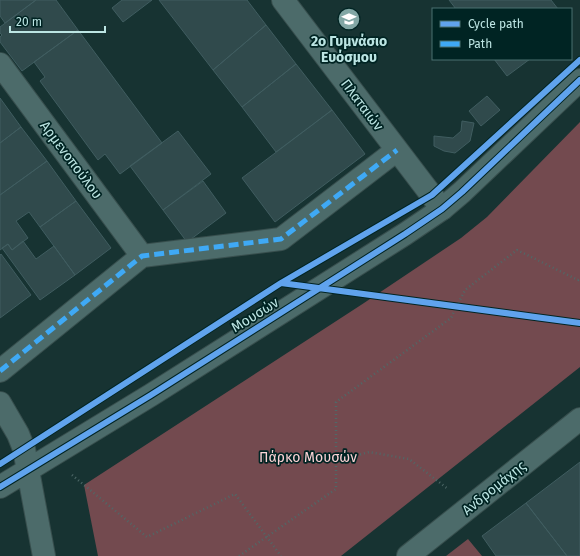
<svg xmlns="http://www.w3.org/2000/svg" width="580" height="556" font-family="'Fira Sans',sans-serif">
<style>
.green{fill:#734a4f}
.building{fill:#304a4c;stroke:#405d60}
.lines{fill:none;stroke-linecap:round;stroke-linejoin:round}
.minor-casing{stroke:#384f4e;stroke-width:24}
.tertiary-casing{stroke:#384f4e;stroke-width:24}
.path{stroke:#4f6968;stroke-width:2.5;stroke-dasharray:1 3;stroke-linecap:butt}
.minor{stroke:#4c6b6a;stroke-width:22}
.tertiary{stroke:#4c6b6a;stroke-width:22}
.quiet{stroke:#3fa9f5;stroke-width:5;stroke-dasharray:10 5;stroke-linecap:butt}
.cycleway-casing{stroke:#002423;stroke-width:8}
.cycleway{stroke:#60a3ed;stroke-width:6}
.labels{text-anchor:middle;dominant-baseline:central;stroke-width:3.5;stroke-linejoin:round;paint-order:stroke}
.poi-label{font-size:14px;font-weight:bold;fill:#bce5e3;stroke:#002423}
.street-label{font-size:14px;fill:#bce5e3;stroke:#002423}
.park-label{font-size:14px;fill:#fdd3d6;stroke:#002423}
</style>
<rect width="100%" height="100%" fill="#173332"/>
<path class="green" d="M 580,122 L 580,367 L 341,556 L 98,556 L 84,485 L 364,303 L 461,238 L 487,217 Z
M 468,539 L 482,556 L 446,556 Z"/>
<path class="building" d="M 0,0 L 36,0 L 5,23 L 0,16 Z
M 36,0 L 56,0 L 78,30 L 22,71 L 0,42 L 0,37 L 2,35 L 0,33 L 0,27 Z
M 122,0 L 152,0 L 123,22 L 112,8 Z
M 159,0 L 247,0 L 266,25 L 213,70 Z
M 449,0 L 551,0 L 558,9 L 456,9 Z
M 266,25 L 296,64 L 242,107 L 213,70 Z
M 78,30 L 162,143 L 120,174 L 105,154 L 98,160 L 40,81 L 45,77 L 34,62 Z
M 494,59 L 530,59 L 507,76 Z
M 296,64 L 332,110 L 276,152 L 242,107 Z
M 487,96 L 500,110 L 481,126 L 469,111 Z
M 0,98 L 21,127 L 0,143 Z
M 332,110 L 365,154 L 275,222 L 242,178 Z
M 462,121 L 474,123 L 470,141 L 455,153 L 444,151 L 434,146 L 434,136 L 453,138 L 461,131 Z
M 21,127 L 47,161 L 0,195 L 0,143 Z
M 178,131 L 211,174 L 163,210 L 130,166 Z
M 47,161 L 76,201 L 40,227 L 29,212 L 16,221 L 28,238 L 12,250 L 8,244 L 0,250 L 0,195 Z
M 203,181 L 226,213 L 187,242 L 163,210 Z
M 76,201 L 111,248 L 75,275 L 40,227 Z
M 23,241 L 36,259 L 54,246 L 75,275 L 40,300 L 2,248 L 8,244 L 12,250 Z
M 1,254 L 31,295 L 0,318 L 0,255 Z
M 580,462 L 580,556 L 567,556 L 526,503 Z
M 526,503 L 567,556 L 496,556 L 482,536 Z"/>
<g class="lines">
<g class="minor-casing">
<path id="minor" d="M 283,0 L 442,209
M 0,64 L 142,256
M 0,371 L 142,256 L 281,239 L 397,150
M 408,556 L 580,419"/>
</g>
<g class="tertiary-casing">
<path id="tertiary" d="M 0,403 L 18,434 L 24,449 L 44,556
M 0,487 L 151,395 L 405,234 L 442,209 L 462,192 L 580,80"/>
</g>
<path class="path" d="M 337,461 L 369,452 L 409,459 L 448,489
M 72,475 L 147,537 L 235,494 L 281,556
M 239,556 L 336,489 L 336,402 L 451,318 L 465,290 L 517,250 L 578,280 L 580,278"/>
<use href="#minor" class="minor"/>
<use href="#tertiary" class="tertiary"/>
<path class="quiet" d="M 0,371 L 142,256 L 281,239 L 397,150"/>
<g class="cycleway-casing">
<path id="cycleway" d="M 281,283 L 580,323
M 0,464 L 281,283 L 432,195 L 580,60
M 0,487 L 151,395 L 405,234 L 442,209 L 462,192 L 580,80"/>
</g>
<use href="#cycleway" class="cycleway"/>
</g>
<defs>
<g id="school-disc" transform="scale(1.15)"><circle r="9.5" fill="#82a7a5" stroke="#002423"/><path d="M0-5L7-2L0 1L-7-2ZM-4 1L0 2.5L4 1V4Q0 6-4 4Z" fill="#fff"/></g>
</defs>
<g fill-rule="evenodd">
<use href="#school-disc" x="349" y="19"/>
</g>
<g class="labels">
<g class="poi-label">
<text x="349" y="41">2ο Γυμνάσιο<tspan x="349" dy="16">Ευόσμου</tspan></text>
</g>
<g class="street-label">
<text transform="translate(362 105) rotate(53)">Πλαταιών</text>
<text transform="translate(71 160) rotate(53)">Αρμενοπούλου</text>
<text transform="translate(255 315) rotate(-32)">Μουσών</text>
<text transform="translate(494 488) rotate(-39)">Ανδρομάχης</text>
</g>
<g class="park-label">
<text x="308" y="457">Πάρκο Μουσών</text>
</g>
</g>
<rect x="432" y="8" width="140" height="52" fill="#002423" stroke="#4b7170"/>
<rect x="440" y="21" width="20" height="6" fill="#60a3ed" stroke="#4b7170"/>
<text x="468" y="28" font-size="12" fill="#bce5e3">Cycle path</text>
<rect x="440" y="41" width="20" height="6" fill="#3fa9f5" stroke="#4b7170"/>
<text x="468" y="48" font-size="12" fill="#bce5e3">Path</text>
<path d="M10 26v6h95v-6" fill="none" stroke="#bce5e3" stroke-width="2"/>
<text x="16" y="26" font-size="12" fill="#bce5e3" stroke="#002423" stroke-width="3" paint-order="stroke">20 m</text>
</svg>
